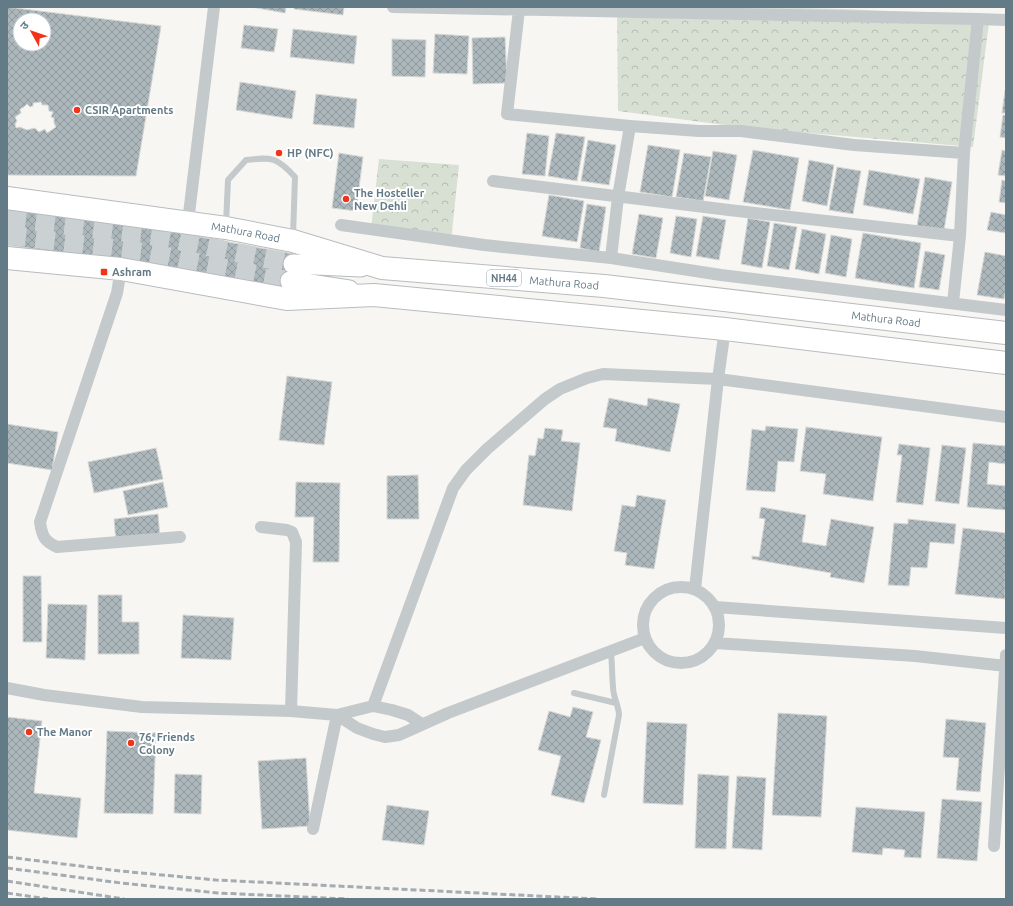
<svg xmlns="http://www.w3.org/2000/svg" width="1013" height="906" font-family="Ubuntu,'Noto Sans Devanagari',sans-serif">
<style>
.park{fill:url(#park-crowns)}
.building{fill:url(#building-cross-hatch);stroke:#d8d8d5;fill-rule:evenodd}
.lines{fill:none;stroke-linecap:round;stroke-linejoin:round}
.primary-tunnel{stroke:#cbd1d3;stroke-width:19;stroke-dasharray:19 10;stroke-linecap:butt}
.primary-casing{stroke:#b7bcbf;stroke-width:21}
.highway-casing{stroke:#b8bcbf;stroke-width:24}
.lane{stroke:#c4c9cc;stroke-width:6}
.street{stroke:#c4c9cc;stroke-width:12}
.primary{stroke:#fff;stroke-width:19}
.highway{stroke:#fff;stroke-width:22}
.rail{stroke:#a4acb1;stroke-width:3;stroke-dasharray:6 3;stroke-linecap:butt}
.poi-dot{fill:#f33317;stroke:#fff;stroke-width:1.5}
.labels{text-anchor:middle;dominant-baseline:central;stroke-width:4;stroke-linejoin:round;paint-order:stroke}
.shield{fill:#fff;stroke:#92a2ab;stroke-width:1}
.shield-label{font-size:10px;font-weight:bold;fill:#637a87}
.poi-label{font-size:11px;font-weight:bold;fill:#637a87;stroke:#fff;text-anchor:start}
.street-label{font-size:11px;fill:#637a87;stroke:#fff}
</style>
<defs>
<pattern id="park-crowns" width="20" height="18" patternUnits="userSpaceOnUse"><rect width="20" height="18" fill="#d8dfd3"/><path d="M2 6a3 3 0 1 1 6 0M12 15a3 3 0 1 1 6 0" fill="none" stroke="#b3bab1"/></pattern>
<pattern id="building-cross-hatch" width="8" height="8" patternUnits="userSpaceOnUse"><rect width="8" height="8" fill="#acb7bb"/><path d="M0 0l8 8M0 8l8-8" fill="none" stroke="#909a9e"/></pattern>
</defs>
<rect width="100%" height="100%" fill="#f7f6f3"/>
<path class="park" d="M 617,7 L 757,7 L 842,9 L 990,15 L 973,147 L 740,127 L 618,111 Z
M 379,159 L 459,165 L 451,241 L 371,229 Z"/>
<path class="building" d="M 7,7 L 161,26 L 136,176 L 7,175 ZM 20,20 L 44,20 L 44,44 L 20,44 Z
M 251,7 L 286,7 L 285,13 Z
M 294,7 L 344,7 L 343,15 L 294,9 Z
M 244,25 L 278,29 L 274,52 L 241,48 Z
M 293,29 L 357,36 L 354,64 L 290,57 Z
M 435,34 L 469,36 L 467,74 L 433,73 Z
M 505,37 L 507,83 L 473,84 L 472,38 Z
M 392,39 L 426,40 L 425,77 L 392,76 Z
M 240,82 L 296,91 L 292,119 L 236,110 Z
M 1005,90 L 1006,90 L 1006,113 L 1002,113 Z
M 316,94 L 357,99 L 354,128 L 313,124 Z
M 41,102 L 42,105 L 48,105 L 49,111 L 53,112 L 51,117 L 54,118 L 54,123 L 56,127 L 47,133 L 45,129 L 39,132 L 35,128 L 27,130 L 20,127 L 16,128 L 15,124 L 17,121 L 15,117 L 21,113 L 20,109 L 24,107 L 27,104 L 30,107 L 33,106 L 33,103 Z
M 1003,115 L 1006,116 L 1006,138 L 1000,137 Z
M 527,133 L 549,136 L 545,176 L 522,174 Z
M 556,133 L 585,137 L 577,181 L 548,176 Z
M 588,140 L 616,145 L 609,185 L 581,181 Z
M 648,145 L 680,150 L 672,197 L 640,192 Z
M 753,150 L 799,158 L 790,210 L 743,202 Z
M 1002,150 L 1006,151 L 1006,176 L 998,175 Z
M 713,151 L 737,155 L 729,200 L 705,196 Z
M 339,153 L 363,157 L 356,211 L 332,208 Z
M 684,153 L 711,157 L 703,201 L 676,197 Z
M 809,160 L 834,165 L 827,206 L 802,201 Z
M 837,167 L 861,171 L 853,214 L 829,210 Z
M 869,170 L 920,179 L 913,214 L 863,205 Z
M 925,177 L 952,182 L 944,230 L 917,226 Z
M 1002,180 L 1006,181 L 1006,203 L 999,202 Z
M 549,195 L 584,201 L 577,242 L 542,236 Z
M 587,204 L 606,207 L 599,252 L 580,248 Z
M 7,208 L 140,226 L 294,254 L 289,289 L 131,263 L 7,245 Z
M 991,212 L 1006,215 L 1006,233 L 987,230 Z
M 639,214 L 663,218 L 656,258 L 632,254 Z
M 676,216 L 697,219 L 691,257 L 670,253 Z
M 703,216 L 726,220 L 719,260 L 696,256 Z
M 748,218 L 770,222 L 762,268 L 741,264 Z
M 774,223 L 797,227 L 789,270 L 767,266 Z
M 802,229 L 826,234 L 819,274 L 795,269 Z
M 863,233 L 921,243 L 914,288 L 855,278 Z
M 831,235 L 852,239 L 846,277 L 825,273 Z
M 925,251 L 945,255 L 939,290 L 919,287 Z
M 985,252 L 1006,256 L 1006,288 L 1004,299 L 977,295 Z
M 287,376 L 332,382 L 324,445 L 279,440 Z
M 609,398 L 647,406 L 648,398 L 680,404 L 670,452 L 615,441 L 617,429 L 603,427 Z
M 7,424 L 58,432 L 52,470 L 7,463 Z
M 766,426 L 798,429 L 794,462 L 778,461 L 775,492 L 746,490 L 752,429 L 765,431 Z
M 806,427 L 882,437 L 873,501 L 823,494 L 826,474 L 800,471 Z
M 545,428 L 563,430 L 561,441 L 580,443 L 572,511 L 523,505 L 529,455 L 535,456 L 538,438 L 543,439 Z
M 973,443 L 1006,446 L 1006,464 L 989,462 L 987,484 L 1006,486 L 1006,510 L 967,507 Z
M 899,444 L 930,448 L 923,505 L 896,502 L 902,455 L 897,455 Z
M 942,445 L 966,448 L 959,504 L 935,501 Z
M 156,448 L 163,479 L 94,493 L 88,462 Z
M 418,475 L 419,519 L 387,519 L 387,476 Z
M 163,482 L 168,507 L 128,515 L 123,491 Z
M 296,482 L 340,483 L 339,562 L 313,562 L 314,517 L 295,517 Z
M 637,495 L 666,500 L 654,569 L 625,565 L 627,553 L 614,551 L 622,505 L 635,507 Z
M 761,507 L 806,515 L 802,542 L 826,546 L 831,519 L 874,527 L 864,583 L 830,577 L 831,573 L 752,559 L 752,556 L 759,557 L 765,519 L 759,518 Z
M 158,514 L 160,538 L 116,542 L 114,519 Z
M 908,519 L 956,524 L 954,544 L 930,542 L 927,568 L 911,567 L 909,586 L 888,585 L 894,523 L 908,524 Z
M 963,528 L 1006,533 L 1005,599 L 955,594 Z
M 23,576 L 41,576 L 42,642 L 23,642 Z
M 98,595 L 122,595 L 122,622 L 139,622 L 139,654 L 98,654 Z
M 48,604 L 87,605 L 85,660 L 46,658 Z
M 183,615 L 234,618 L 231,660 L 181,658 Z
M 573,707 L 593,712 L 586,737 L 601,740 L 584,803 L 551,795 L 561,756 L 538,750 L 549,711 L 570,717 Z
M 778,713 L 827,716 L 821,817 L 772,815 Z
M 7,717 L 42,721 L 34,793 L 81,798 L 77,838 L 7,830 Z
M 946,719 L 986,723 L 980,792 L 956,790 L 959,758 L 943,757 Z
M 647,722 L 687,724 L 683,805 L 643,803 Z
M 107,731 L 156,733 L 153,814 L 104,813 Z
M 306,758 L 310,826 L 262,829 L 258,761 Z
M 175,774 L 202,775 L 201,814 L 174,813 Z
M 698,774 L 729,776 L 726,849 L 695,848 Z
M 737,776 L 766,778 L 762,850 L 732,848 Z
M 942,799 L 982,802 L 977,861 L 937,858 Z
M 387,805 L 429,811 L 424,845 L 382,840 Z
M 856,807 L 925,812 L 921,858 L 904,857 L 905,850 L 883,848 L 882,855 L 852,852 Z"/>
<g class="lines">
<path class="primary-tunnel" d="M 7,218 L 155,236 L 293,264
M 7,235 L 149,253 L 290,281"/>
<g class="primary-casing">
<path id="primary" d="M 293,264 L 361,267
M 290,281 L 349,290"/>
</g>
<g class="highway-casing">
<g id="highway">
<path id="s1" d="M 7,198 L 226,228 L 293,241 L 382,268 L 604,286 L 1006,333"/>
<path d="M 7,258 L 121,269 L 287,299 L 374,295 L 725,329 L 1006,363"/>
</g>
</g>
<path class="lane" d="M 226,224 L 228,180 L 246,160 C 272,157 277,157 295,177 L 293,236
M 574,693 L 616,703
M 604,795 L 619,715 C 619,706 613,697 613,687 C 612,675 612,663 611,651"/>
<path class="street" d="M 393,7 L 978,19
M 519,10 L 507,114 L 630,126 L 699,131 L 741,131 L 854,145 L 964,153
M 493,181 L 729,210 L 960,236
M 188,222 L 214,7
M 341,225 L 484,245 L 611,258 L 721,275 L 1006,310
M 611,258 L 618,197 L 630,126
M 121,269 L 117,293 L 40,522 C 42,536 44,541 57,547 L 180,537
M 953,303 L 960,236 L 964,153 L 978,19 L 1006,20
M 261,527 L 287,530 L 292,532 L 296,542 L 291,711
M643 625a38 38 0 1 1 76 0a38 38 0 1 1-76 0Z
M 695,589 L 718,379 L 725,329
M 715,607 L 1006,628
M 715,643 L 915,656 L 1006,666
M 7,688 L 44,695 L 142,707 L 291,711 L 337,715 L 373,706 L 392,710 L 408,715 L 422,724
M 373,706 L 453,488 L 466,470 L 487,449 L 545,399 L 560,389 L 587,378 L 603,374 L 718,379 L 1006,417
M 337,715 L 357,728 L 373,734 L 385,737 L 399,735 L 448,713 L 645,638
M 313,829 L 337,715
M 994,846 L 1006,655"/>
<use href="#primary" class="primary"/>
<use href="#highway" class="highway"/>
<path class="rail" d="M 7,857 L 120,871 L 216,880 L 598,899
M 7,868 L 121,883 L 218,893 L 348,899
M 7,881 L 124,899
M 7,893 L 48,899"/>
</g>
<g class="poi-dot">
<circle cx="77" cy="110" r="4"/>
<circle cx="279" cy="153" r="4"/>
<circle cx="346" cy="199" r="4"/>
<rect x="100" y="268" width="8" height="8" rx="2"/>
<circle cx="29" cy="732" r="4"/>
<circle cx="131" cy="743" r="4"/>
</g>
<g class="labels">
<rect class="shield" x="487" y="270" width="34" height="16" rx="3"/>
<g class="shield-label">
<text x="504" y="278">NH44</text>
</g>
<g class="poi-label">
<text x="85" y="110">CSIR Apartments</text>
<text x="287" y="153">HP (NFC)</text>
<text x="354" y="193">The Hosteller<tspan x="354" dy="13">New Dehli</tspan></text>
<text x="112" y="272">Ashram</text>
<text x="37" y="732">The Manor</text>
<text x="139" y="737">76, Friends<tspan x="139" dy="13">Colony</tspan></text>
</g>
<g class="street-label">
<text stroke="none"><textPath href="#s1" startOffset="241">Mathura Road</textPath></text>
<text stroke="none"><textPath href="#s1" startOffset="565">Mathura Road</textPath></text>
<text stroke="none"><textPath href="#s1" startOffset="889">Mathura Road</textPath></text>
</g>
</g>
<rect width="1013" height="906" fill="none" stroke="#637a87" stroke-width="16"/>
<g transform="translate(32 32) rotate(310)"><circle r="19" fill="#ffffff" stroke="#c1cacf"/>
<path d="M0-3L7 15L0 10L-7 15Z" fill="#f33317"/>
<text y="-6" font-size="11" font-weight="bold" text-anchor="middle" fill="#637a87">उ</text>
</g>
</svg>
